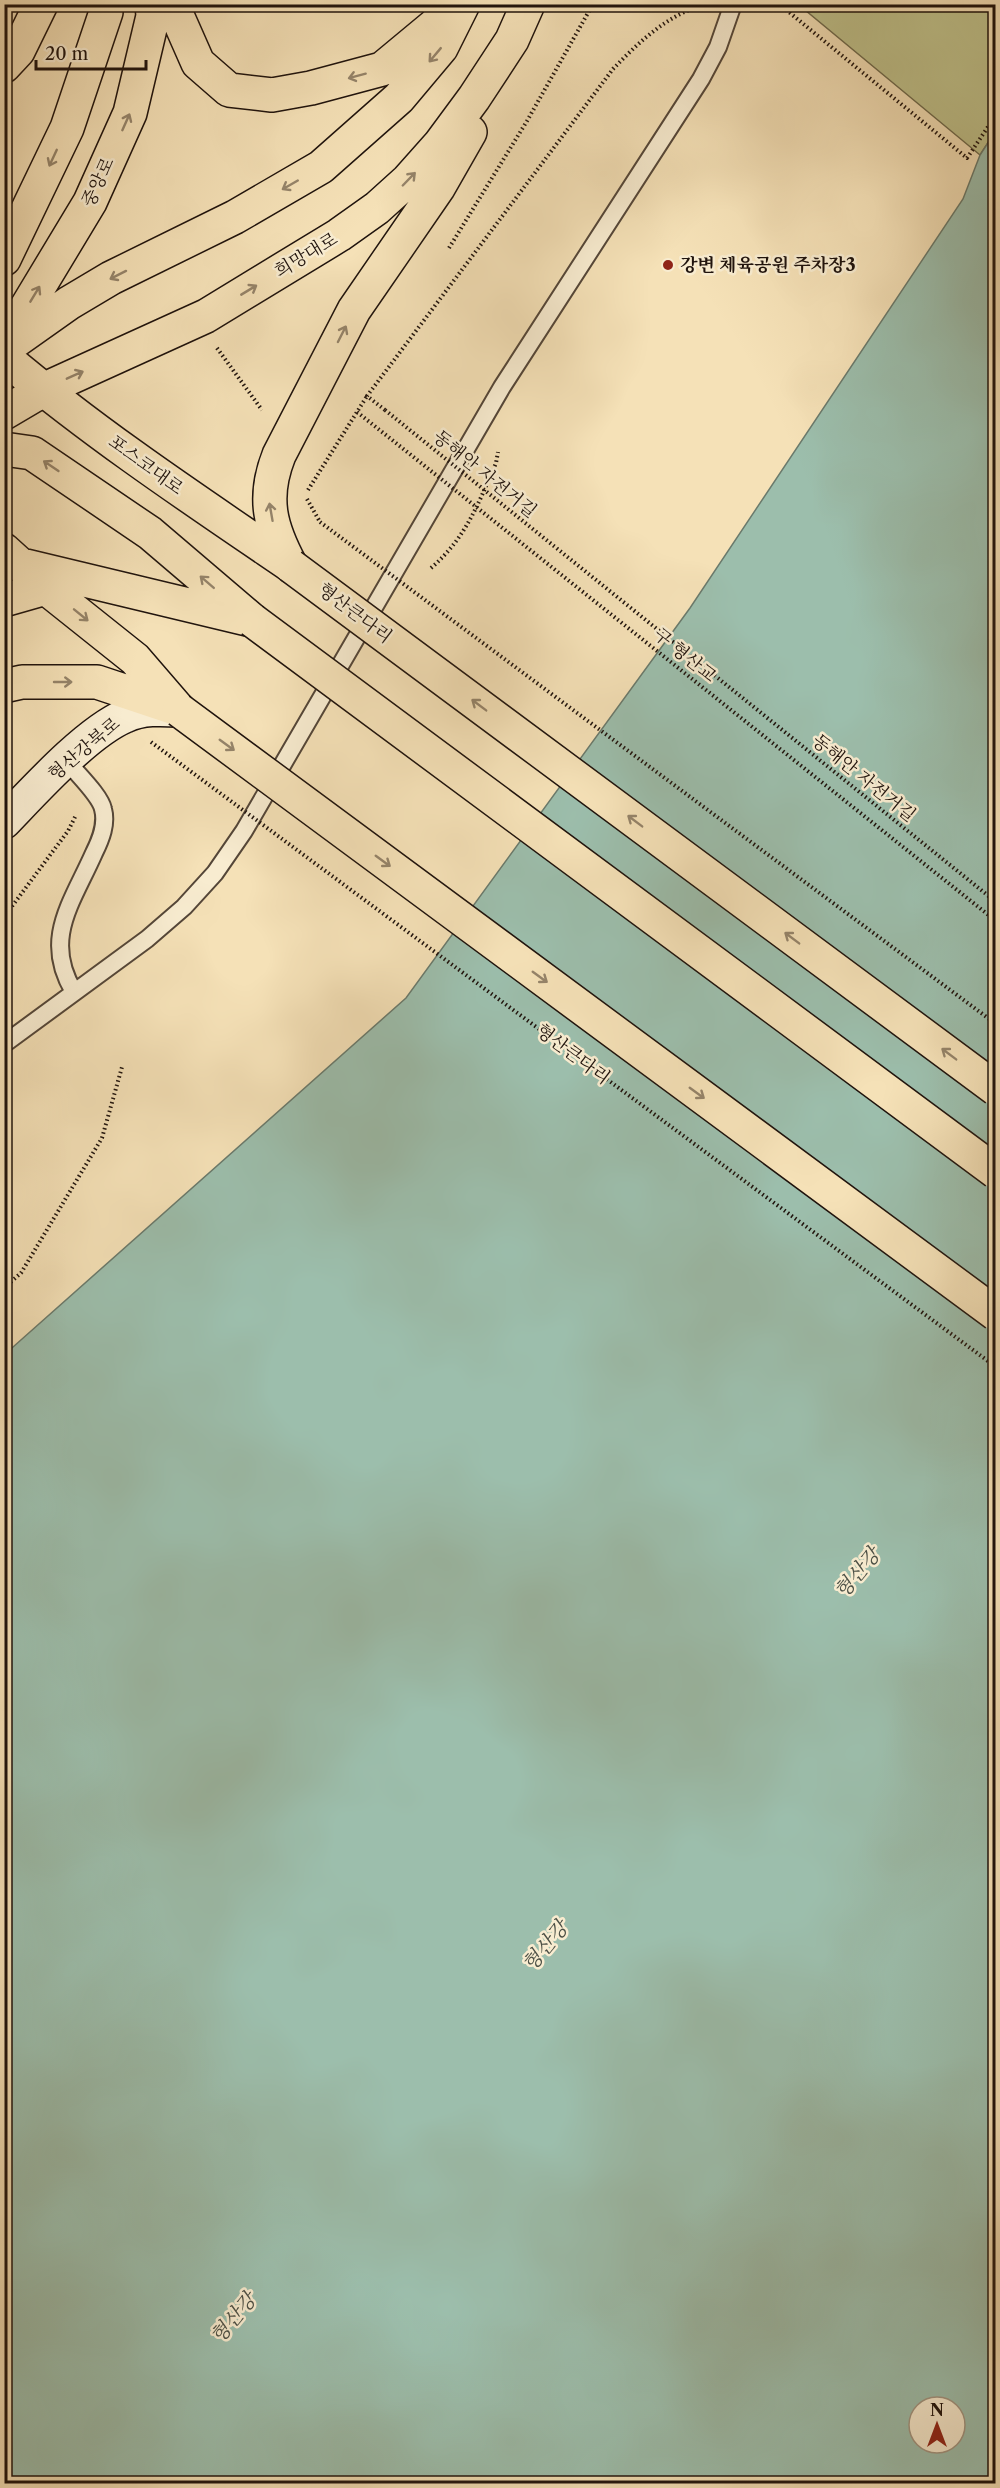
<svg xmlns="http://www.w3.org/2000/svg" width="1000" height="2488" font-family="'Libre Caslon Text','Noto Serif KR',serif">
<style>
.green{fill:#bfc28c;stroke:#6f6a4c;stroke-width:1.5}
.water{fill:#9cbeac;stroke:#6a7a6c;stroke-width:1.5;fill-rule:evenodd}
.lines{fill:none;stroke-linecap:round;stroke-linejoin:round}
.service-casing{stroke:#544638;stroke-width:20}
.secondary-casing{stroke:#1f130d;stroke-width:36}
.primary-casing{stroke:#1f130d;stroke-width:36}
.path{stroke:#1f130d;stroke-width:4;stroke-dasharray:1.5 3;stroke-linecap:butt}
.service{stroke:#f8ecd0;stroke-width:16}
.secondary{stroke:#f8ecd0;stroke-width:33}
.primary{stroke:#f5e1b7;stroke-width:33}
.primary-bridge-casing{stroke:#1f130d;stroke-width:36;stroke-linecap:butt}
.path-bridge{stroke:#1f130d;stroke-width:4;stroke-dasharray:1.5 3;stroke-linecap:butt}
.primary-bridge{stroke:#f5e1b7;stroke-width:33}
.oneway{stroke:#95846a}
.poi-dot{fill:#8f2418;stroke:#f8ecd0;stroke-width:2}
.labels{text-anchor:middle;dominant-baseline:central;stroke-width:5;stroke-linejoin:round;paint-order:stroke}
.street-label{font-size:18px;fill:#1f130d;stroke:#f8ecd0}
.poi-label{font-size:18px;font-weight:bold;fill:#1f130d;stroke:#f8ecd0;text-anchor:start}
.water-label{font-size:20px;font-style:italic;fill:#4b4f45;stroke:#f8ecd0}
</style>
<rect width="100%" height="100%" fill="#f5e1b7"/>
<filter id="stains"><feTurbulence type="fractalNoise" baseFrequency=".00333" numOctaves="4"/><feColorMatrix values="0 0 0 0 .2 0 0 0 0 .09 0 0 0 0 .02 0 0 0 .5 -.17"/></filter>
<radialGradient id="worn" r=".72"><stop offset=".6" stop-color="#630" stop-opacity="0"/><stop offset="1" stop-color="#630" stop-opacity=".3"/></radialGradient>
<path class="green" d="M 799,5 L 995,5 L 995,132 L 980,155 Z"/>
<path class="water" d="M 995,132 L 995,2483 L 5,2483 L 4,1355 L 406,998 L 690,608 L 963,199 L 980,155 ZM 919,2407 L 955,2407 L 955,2443 L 919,2443 Z"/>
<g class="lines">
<g class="service-casing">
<path id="service" d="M 67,761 C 76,773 100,795 103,809 C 107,824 101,839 94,853 C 72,903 42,939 74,992
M 4,1044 L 147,939 L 184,907 L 215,873 L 244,831 L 502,387 L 701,79 L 718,47 L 733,4"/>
</g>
<g class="secondary-casing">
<path id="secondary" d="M 4,822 C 34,791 87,732 125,716 C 142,708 161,709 179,710"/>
</g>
<g class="primary-casing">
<path id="primary" d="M 172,4 L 198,63 L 229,90 L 272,95 L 311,88 L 382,69 L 435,25 L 450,8
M 4,66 L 18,51 L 41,4
M 4,259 L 67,128 L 106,12 L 106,4
M 5,343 L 90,202 L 130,113 L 153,16 L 152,4
M 4,349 L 69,303 L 111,278 L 235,217 L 321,167 L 399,98 L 441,48 L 463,4
M 4,357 C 94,433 193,499 290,565
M 4,413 L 43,390 L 206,316 L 339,235 L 377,208 L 408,180 L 440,144 L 474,98 L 512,40 L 528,4
M 4,449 L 32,453 L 150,533 L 252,620
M 4,550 L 46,588 L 135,659 L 179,710
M 26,566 L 247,619
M 291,566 C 270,527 262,498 279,455 L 354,310 L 438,188 L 470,132
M 4,600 L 46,588
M 4,686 L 22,682 L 97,682 L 178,709"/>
</g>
<path class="path" d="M 779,4 L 967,158 L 996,115
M 449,248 L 527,121 L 593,4
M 217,348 L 262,410
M 385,410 L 367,396 L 613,69 C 638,43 668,14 704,5
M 308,490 L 367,396
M 307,499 L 320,522
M 431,568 C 466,538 478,504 496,463 L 498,452
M 4,917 L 68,831 L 76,815
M 4,1288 L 21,1273 L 102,1138 L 122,1067"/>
<use href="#service" class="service"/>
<use href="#secondary" class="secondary"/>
<use href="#primary" class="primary"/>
<g class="primary-bridge-casing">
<path id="primary-bridge" d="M 291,566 L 996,1089
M 252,620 L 996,1172
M 179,710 L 996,1314"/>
</g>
<path class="path-bridge" d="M 385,410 L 996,902
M 357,412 L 996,921
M 320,522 L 996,1024
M 151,742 L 996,1367"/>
<use href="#primary-bridge" class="primary-bridge"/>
</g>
<defs><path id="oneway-shaft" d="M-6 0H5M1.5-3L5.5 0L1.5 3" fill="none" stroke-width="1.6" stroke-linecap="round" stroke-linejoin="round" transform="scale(1.5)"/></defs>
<g class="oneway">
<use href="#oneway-shaft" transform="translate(435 55) rotate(130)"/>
<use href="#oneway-shaft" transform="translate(357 76) rotate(165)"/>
<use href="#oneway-shaft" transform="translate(126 122) rotate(-66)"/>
<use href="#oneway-shaft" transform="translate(53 158) rotate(115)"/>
<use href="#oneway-shaft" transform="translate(409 179) rotate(-46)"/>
<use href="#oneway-shaft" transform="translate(290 185) rotate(150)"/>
<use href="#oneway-shaft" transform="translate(118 275) rotate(153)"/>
<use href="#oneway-shaft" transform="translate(249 290) rotate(-31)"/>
<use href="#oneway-shaft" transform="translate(35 294) rotate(-59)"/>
<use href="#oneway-shaft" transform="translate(342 334) rotate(-63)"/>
<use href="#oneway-shaft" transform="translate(75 375) rotate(-24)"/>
<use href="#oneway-shaft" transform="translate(51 466) rotate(-146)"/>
<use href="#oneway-shaft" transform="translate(271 512) rotate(-100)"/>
<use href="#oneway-shaft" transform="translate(207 582) rotate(-139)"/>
<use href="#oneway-shaft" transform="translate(81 615) rotate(39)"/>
<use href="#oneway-shaft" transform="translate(63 682)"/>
<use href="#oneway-shaft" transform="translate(479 705) rotate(-143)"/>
<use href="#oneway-shaft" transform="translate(227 745) rotate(36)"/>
<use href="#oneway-shaft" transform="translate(635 821) rotate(-143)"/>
<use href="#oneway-shaft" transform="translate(383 861) rotate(36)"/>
<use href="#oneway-shaft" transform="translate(792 938) rotate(-143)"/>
<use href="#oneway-shaft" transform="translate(540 977) rotate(36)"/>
<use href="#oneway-shaft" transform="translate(949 1054) rotate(-143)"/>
<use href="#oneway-shaft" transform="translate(697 1093) rotate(36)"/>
</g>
<circle class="poi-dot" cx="668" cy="265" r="6"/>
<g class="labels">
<g class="street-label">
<text transform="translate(98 182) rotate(-65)">중앙로</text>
<text transform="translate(306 255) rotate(-31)">희망대로</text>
<text transform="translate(146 465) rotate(36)">포스코대로</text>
<text transform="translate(485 474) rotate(39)">동해안 자전거길</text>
<text transform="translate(355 613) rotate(37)">형산큰다리</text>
<text transform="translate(685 655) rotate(39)">구 형산교</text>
<text transform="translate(84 749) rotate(-40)">형산강북로</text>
<text transform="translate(864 778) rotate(39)">동해안 자전거길</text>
<text transform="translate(573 1054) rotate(37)">형산큰다리</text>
</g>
<g class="poi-label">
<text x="680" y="265">강변 체육공원 주차장3</text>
</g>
<g class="water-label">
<text transform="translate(857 1573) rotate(-50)">형산강</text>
<text transform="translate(545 1946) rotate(-50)">형산강</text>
<text transform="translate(233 2318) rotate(-50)">형산강</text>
</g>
</g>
<rect width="1000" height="2488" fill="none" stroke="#f5e1b7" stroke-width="24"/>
<rect x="6" y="6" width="988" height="2476" fill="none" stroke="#1f130d" stroke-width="3"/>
<rect x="12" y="12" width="976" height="2464" fill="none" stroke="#1f130d" stroke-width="1.5"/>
<g transform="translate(937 2425)"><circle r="28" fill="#f8ecd0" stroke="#a19582" stroke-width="1.5"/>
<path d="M0-4.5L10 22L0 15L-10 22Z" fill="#8f2418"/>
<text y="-9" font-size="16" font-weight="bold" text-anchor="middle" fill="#1f130d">N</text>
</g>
<path d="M36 60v9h110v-9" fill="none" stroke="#1f130d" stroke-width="3"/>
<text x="45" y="60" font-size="18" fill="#1f130d" stroke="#f8ecd0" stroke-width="4.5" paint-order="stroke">20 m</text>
<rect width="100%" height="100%" filter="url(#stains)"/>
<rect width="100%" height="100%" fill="url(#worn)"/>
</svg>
